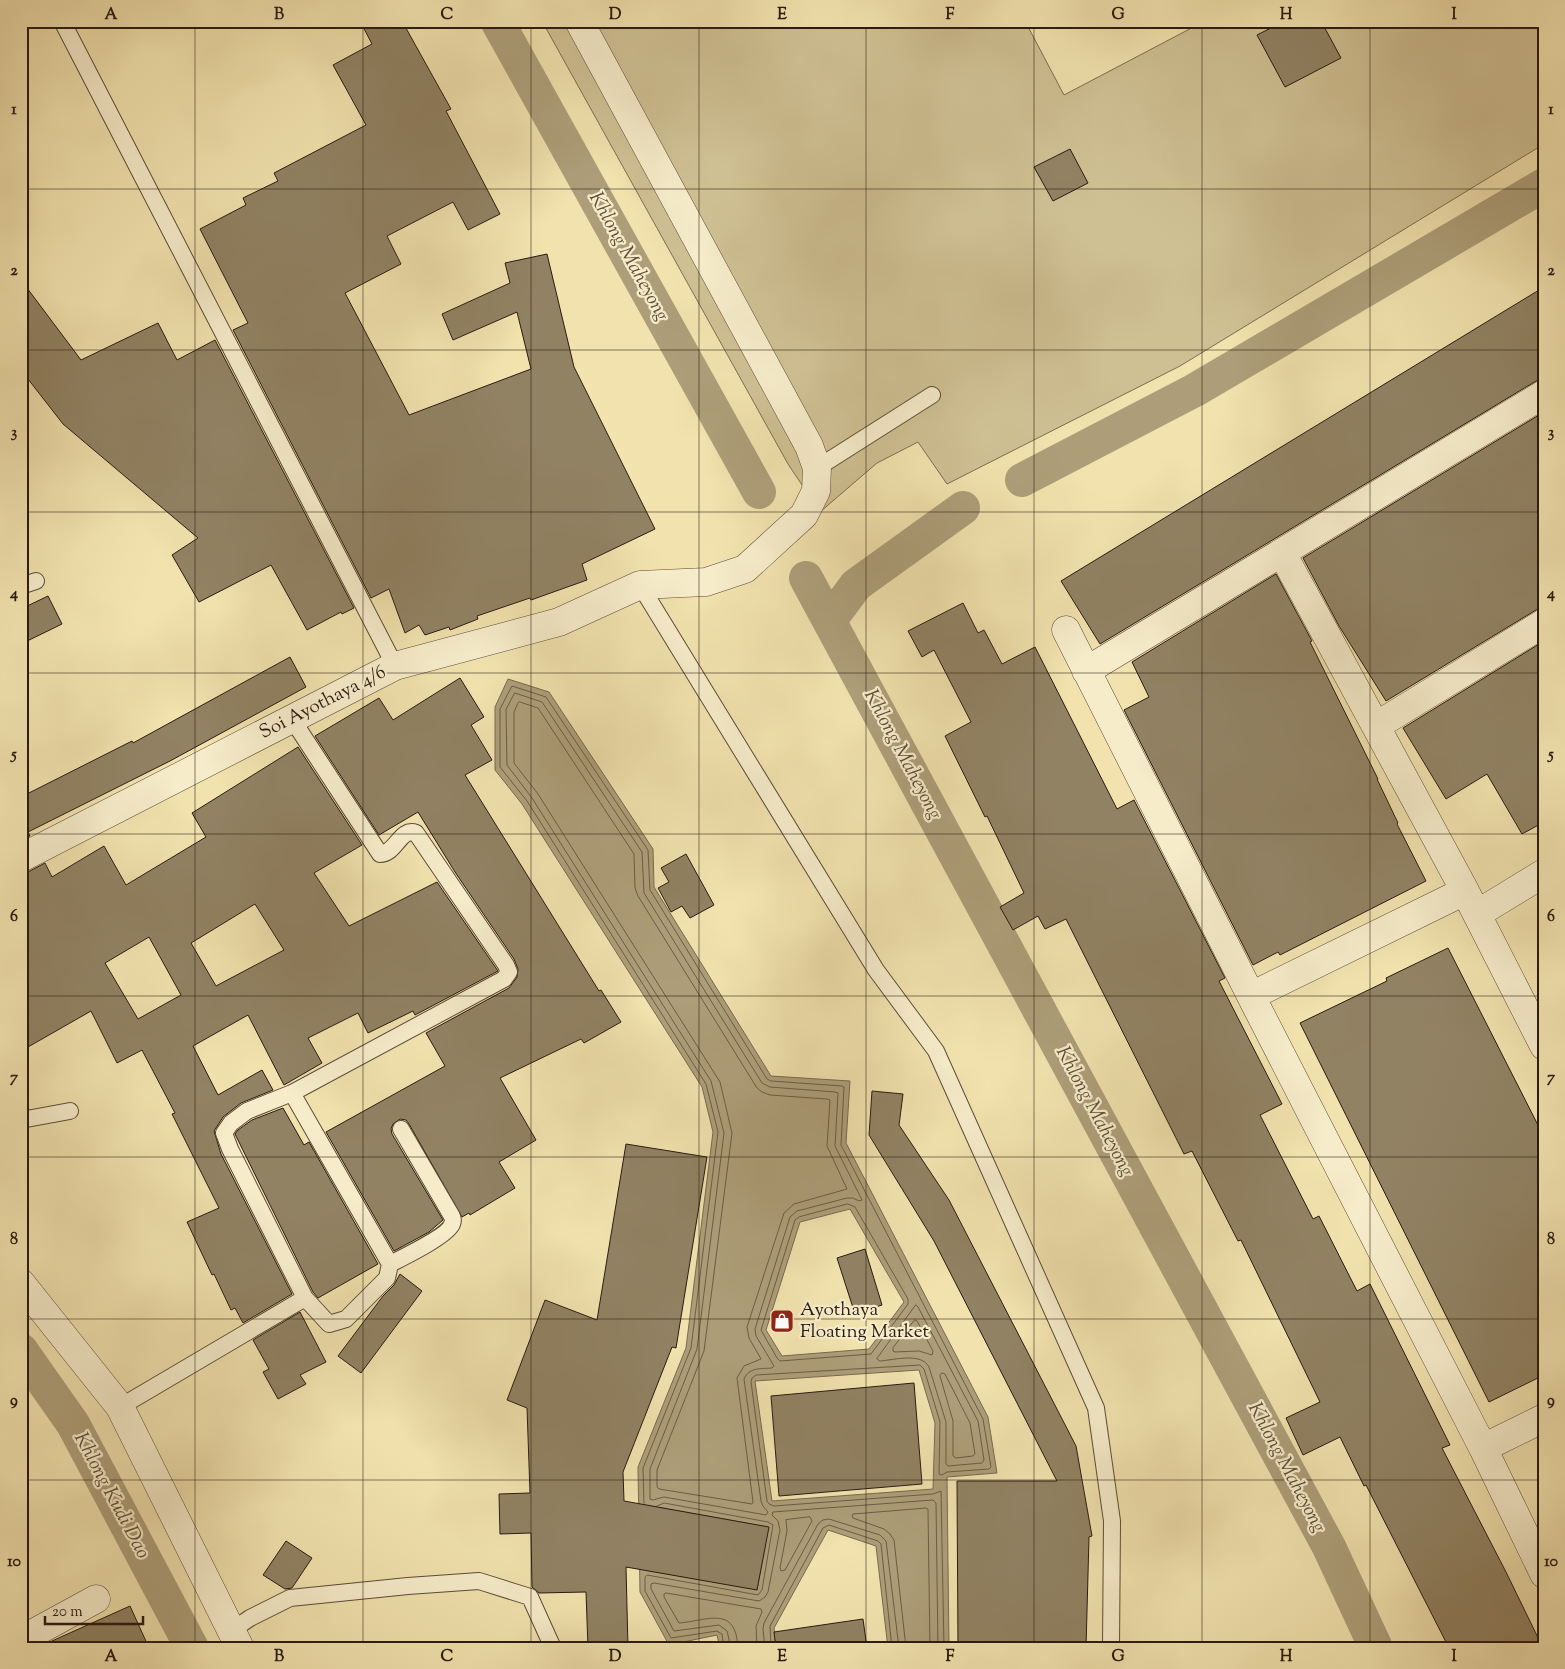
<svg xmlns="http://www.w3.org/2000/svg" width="1565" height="1669" font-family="'Sorts Mill Goudy',serif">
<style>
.green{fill:#cfc093;stroke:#7c6d52}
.water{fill:#ad9e79;stroke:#79694f;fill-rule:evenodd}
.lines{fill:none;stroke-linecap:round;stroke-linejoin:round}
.shore{stroke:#6c5c45;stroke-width:1}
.canal{stroke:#ad9e79;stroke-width:34}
.building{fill:#918263;stroke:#2a1a11;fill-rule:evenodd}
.lane-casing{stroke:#5c4c38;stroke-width:18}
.street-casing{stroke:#5c4c38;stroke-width:29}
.lane{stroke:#f6ecca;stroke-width:16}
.street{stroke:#f6ecca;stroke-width:28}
.grid{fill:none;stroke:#2a1a11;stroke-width:1;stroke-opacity:0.55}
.labels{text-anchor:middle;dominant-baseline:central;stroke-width:4.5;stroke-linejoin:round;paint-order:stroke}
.street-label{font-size:19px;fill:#2a1a11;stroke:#f6ecca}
.poi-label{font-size:19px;fill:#2a1a11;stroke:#f6ecca;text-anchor:start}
.water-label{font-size:20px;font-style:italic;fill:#5e4f3b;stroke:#f6ecca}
.neatline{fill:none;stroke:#2a1a11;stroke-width:2}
.grid-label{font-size:16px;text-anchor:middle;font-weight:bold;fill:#2a1a11}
</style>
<rect width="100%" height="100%" fill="#f1e2ae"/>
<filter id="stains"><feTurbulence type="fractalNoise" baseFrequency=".004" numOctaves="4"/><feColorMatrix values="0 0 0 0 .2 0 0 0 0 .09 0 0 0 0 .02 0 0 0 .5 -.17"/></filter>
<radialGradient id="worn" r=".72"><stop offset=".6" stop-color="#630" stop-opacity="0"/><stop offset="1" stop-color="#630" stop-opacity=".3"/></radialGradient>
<path class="green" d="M 542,21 L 1025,21 L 1064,95 L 1201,23 L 1200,21 L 1544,21 L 1544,144 L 1180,366 L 947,484 L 918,442 L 877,463 L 820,512 L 788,464 Z"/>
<path class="water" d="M 508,679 L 549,692 L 653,849 L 654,887 L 771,1076 L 850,1081 L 846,1143 L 988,1417 L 997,1473 L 947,1477 L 949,1648 L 888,1648 L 876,1546 L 828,1530 L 774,1628 L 776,1648 L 720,1648 L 717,1635 L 669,1645 L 640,1592 L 638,1467 L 686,1348 L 713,1132 L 702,1087 L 522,804 L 495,770 L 495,707 ZM 850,1209 L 904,1302 L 869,1349 L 782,1356 L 766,1330 L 800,1222 ZM 919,1370 L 935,1423 L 933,1489 L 772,1501 L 755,1381 ZM 661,1508 L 768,1527 L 757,1590 Z"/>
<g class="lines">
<path class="shore" d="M 515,693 L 542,702 L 642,852 L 644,893 L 762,1083 L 770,1087 L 835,1092 L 838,1093 L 835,1146 L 862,1200 L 859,1201 L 853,1198 L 847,1198 L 797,1211 L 790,1217 L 755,1329 L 756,1336 L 774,1366 L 772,1368 C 761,1369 749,1367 744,1379 L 761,1501 L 763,1506 L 768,1512 L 766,1515 L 664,1497 L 653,1500 L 650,1499 L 650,1469 L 697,1349 L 724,1133 L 711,1081 L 532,798 L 507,765 L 506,710 Z
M 520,702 L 538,708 L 634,854 L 635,888 L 638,896 L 757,1088 L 762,1092 L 770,1095 L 827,1099 L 830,1100 L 827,1146 L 847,1189 L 794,1204 L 784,1213 L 747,1327 L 749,1338 L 761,1359 L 744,1366 L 737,1378 L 753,1502 L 752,1504 L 659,1489 L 657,1487 L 657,1470 L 704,1351 L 732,1133 L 720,1082 L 538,794 L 514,763 L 514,712 L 518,703 Z
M 848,1204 L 855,1207 L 908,1299 L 908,1304 L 871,1354 L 780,1361 L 777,1358 L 761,1330 L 795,1220 L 799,1217 Z
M 916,1305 L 918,1307 L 978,1421 L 984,1460 L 982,1463 L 948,1466 L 946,1464 L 946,1422 L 929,1367 C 921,1352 894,1360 880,1361 L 877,1359 Z
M 915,1320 L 917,1321 L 933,1351 L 932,1355 L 919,1351 L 895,1352 L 893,1351 L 893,1348 Z
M 942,1373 L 945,1374 L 970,1423 L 975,1454 L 973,1456 L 956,1458 L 953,1456 L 953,1421 L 940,1376 Z
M 644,1503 L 643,1468 L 691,1348 L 718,1132 L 706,1084 L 527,801 L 500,767 L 500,709 L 512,686 L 546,697 L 648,850 L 650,890 L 767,1079 L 771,1081 L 842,1086 L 844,1087 L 841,1145 L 983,1419 L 991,1467 L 989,1469 L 947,1472 L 942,1475 L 939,1474 L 940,1422 L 924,1369 L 920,1365 L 756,1375 L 752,1378 L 751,1382 L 767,1501 L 769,1504 L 774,1506 L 933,1494 L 941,1491 L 944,1648
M 657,1506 L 664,1503 L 768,1522 L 773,1525 L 762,1590 L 758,1595 L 647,1575 L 645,1577 L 645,1591 L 671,1638 L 717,1631 L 722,1634 L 724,1648
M 810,1517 L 812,1521 L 785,1570 L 781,1571 L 780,1568 L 787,1531 L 786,1520 Z
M 731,1648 L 727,1631 L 719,1625 L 674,1631 L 651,1589 L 651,1584 L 654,1583 L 759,1601 L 765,1597 L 768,1592 L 780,1530 L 778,1521 L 772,1515 L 773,1512 L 933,1500 L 936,1503 L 938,1648
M 738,1648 C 736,1604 707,1621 679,1623 L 664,1597 L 664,1594 L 666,1593 L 761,1609 L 762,1612 L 756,1626 L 757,1648
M 765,1648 L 763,1629 L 764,1623 L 818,1524 L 823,1520 L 829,1519 L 880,1535 L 886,1541 L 899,1648
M 771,1648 L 770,1626 L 823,1528 L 829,1525 L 878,1541 L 881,1544 L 892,1648
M 906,1648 L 894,1540 L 890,1534 L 884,1529 L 853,1518 L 852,1516 L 853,1514 L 926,1508 L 928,1509 L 930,1648"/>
<path class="canal" d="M 497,21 L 759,492
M 1022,480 L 1195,390 L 1544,185
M 806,578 L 1329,1547 L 1376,1648
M 830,620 L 856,585 L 963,508
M 21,1350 L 73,1424 L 192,1648"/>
</g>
<path class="building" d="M 360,21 L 402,21 L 451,109 L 446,111 L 500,214 L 468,230 L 453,202 L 387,236 L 401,264 L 345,293 L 409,415 L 531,369 L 517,312 L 453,340 L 442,314 L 510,283 L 505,263 L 547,254 L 574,367 L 655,529 L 582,564 L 587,580 L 531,600 L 530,598 L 477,616 L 478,619 L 450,630 L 449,627 L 425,635 L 419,625 L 405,633 L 389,589 L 371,598 L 233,330 L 248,323 L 200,229 L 246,205 L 243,198 L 278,181 L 274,173 L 366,125 L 333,65 L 372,44 Z
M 1285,21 L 1321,21 L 1341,58 L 1285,87 L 1257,35 Z
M 1070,149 L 1088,183 L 1053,201 L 1034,167 Z
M 21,280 L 81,360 L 158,323 L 177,360 L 215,340 L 354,608 L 342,614 L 341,612 L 307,630 L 271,565 L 199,602 L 172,555 L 198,538 L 63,424 L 21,370 Z
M 1544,287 L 1544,378 L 1536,381 L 1100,644 L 1061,581 Z
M 1544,412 L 1544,607 L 1536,610 L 1386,701 L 1339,626 L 1303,558 Z
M 1276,574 L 1312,641 L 1310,642 L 1378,779 L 1377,779 L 1398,823 L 1397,824 L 1426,881 L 1280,955 L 1278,952 L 1253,965 L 1124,710 L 1149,697 L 1132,662 Z
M 48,596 L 62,624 L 21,644 L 21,609 Z
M 963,603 L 978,633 L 984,630 L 1002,664 L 1035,647 L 1117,809 L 1134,800 L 1225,978 L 1219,981 L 1282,1104 L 1260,1115 L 1313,1219 L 1319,1216 L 1357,1291 L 1370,1284 L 1450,1445 L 1442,1448 L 1506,1572 L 1543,1648 L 1449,1648 L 1366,1485 L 1364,1486 L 1340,1437 L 1303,1455 L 1286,1418 L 1320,1402 L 1241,1240 L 1238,1241 L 1192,1151 L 1184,1154 L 1066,919 L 1045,929 L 1038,916 L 1013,930 L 1000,907 L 1024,893 L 987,816 L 985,817 L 945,736 L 971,722 L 934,650 L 922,657 L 908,631 Z
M 1544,641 L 1544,822 L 1522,834 L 1487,774 L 1446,799 L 1403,728 Z
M 290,657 L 306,687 L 170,761 L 28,832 L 30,836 L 21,840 L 21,797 L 132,741 L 133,743 Z
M 460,678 L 484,717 L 471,725 L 492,760 L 465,775 L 599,991 L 601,990 L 621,1022 L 584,1043 L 581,1039 L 500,1078 L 536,1140 L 499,1162 L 515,1188 L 470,1215 L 469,1213 L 462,1217 L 409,1124 L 406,1120 L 400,1119 L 393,1124 L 391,1129 L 392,1134 L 443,1220 L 429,1232 L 394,1251 L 326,1132 L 445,1066 L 426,1033 L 509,988 L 517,977 L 518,969 L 514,959 L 455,872 L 418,812 L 379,835 L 315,736 L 379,698 L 393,720 Z
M 298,747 L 362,845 L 314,873 L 349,926 L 437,882 L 498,971 L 415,1015 L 413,1011 L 368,1033 L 358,1013 L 308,1038 L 322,1063 L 284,1085 L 248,1015 L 193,1046 L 218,1095 L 262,1070 L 273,1090 L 241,1103 L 223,1117 L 214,1131 L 221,1154 L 292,1294 L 243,1323 L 235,1308 L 231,1310 L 214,1274 L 212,1275 L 187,1222 L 219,1208 L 172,1114 L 175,1113 L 142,1050 L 117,1063 L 91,1011 L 21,1051 L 21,873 L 28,872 L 45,863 L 52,877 L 104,846 L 126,885 L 206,837 L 192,813 ZM 255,904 L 284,950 L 216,986 L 191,943 ZM 149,937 L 181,995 L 138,1019 L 105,963 Z
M 686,854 L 714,905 L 690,918 L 682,906 L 671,912 L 658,888 L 669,882 L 661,868 Z
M 1448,948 L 1544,1137 L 1544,1375 L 1489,1402 L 1300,1023 L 1387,981 L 1386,978 Z
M 872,1091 L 903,1094 L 899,1125 L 949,1200 L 1076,1446 L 1092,1536 L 1089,1537 L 1086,1648 L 958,1648 L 957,1481 L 1057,1481 L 934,1241 L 869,1135 Z
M 283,1108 L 304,1145 L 309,1142 L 378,1264 L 318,1298 L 313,1292 L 235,1134 L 238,1130 L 252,1120 Z
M 626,1144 L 707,1157 L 676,1348 L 672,1347 L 623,1472 L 624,1501 L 769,1527 L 757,1590 L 626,1567 L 628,1648 L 588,1648 L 586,1592 L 539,1593 L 532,1587 L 531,1533 L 500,1534 L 499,1494 L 530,1493 L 527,1408 L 507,1400 L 545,1300 L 597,1320 Z
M 865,1249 L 882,1305 L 855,1314 L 837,1258 Z
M 400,1274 L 422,1291 L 361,1373 L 338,1356 L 383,1296 L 394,1285 Z
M 300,1312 L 326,1362 L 300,1375 L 306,1384 L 278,1399 L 263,1372 L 269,1369 L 253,1340 Z
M 914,1383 L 922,1484 L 779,1496 L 771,1396 Z
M 286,1541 L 312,1558 L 292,1588 L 285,1589 L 263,1575 Z
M 130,1606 L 149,1648 L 39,1648 L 52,1641 Z
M 863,1619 L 867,1648 L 776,1648 L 774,1632 Z"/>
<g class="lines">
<g class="lane-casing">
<path id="lane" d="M 62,21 L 395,666
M 817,468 L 932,395
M 640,585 L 876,970 L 936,1051 L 1096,1408 L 1112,1521 L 1111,1648
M 21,586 L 36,581
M 292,1093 L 390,1264 L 387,1278 L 346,1319 L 329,1324 L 305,1298
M 21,1120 L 70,1111
M 390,1264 C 402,1258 449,1235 452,1224 C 454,1220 452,1216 450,1213 L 401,1129
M 120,1407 L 305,1298 L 230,1149 L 224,1133 L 231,1123 L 247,1111 L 292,1093 L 504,979 L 509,972 L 506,965 L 416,833 C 400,827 396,854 380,854 L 292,719
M 231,1631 L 250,1618 L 290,1598 L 408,1586 L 479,1581 L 530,1597 L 553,1648"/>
</g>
<g class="street-casing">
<path id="street" d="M 1282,553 L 1465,891 L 1544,1046
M 1066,630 L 1251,996 L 1483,1448 L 1544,1574
M 1086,671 L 1544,394
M 1376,726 L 1544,623
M 21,858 L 395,666 L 559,622 L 640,585 L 706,582 L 745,569 L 804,515 L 816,491 L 817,468 L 809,446 L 579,21
M 1477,914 L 1544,873
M 1251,996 L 1465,891
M 21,1283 L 120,1407 L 240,1648
M 1483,1448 L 1544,1418
M 21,1640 L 96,1599"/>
</g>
<use href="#lane" class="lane"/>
<use href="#street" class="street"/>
</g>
<path class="grid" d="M 195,21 L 195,1648M 363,21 L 363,1648M 531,21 L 531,1648M 699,21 L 699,1648M 866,21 L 866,1648M 1034,21 L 1034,1648M 1202,21 L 1202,1648M 1370,21 L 1370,1648M 21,189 L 1544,189M 21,350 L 1544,350M 21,512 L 1544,512M 21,673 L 1544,673M 21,834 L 1544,834M 21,996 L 1544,996M 21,1157 L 1544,1157M 21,1319 L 1544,1319M 21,1480 L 1544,1480"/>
<defs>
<g id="shop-square" transform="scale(1.25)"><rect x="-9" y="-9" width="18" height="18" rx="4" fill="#8f2418" stroke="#f6ecca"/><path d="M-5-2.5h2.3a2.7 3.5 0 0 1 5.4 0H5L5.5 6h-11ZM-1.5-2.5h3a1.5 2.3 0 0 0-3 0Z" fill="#fff"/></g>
</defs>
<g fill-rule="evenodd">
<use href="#shop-square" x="782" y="1321"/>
</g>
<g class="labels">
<g class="street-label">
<text transform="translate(323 703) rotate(-27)">Soi Ayothaya 4/6</text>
</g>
<g class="poi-label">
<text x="800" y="1310">Ayothaya<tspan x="800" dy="22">Floating Market</tspan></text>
</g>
<g class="water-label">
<text transform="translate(628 257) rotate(61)">Khlong Maheyong</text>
<text transform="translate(902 755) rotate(62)">Khlong Maheyong</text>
<text transform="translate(1094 1112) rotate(62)">Khlong Maheyong</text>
<text transform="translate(1286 1468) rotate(62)">Khlong Maheyong</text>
<text transform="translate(111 1496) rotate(62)">Khlong Kudi Dao</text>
</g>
</g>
<rect width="1565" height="1669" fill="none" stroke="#f1e2ae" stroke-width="55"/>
<path d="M45 1616v8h98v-8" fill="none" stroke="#2a1a11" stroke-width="2.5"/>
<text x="52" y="1616" font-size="15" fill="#2a1a11" stroke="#f6ecca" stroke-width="4" paint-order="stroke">20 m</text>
<rect x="28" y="28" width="1510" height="1614" class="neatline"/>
<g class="grid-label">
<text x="111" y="19">A</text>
<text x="279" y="19">B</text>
<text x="447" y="19">C</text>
<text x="615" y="19">D</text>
<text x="782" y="19">E</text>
<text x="950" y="19">F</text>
<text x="1118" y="19">G</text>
<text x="1286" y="19">H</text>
<text x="1454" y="19">I</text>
<text x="14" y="114">1</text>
<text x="1551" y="114">1</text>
<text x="14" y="275">2</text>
<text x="1551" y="275">2</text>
<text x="14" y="437">3</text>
<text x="1551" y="437">3</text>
<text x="14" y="598">4</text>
<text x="1551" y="598">4</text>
<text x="14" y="759">5</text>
<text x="1551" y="759">5</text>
<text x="14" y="921">6</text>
<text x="1551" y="921">6</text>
<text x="14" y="1082">7</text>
<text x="1551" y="1082">7</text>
<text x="14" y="1244">8</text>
<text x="1551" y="1244">8</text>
<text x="14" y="1405">9</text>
<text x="1551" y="1405">9</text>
<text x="14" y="1566">10</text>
<text x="1551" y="1566">10</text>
<text x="111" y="1661">A</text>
<text x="279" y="1661">B</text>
<text x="447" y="1661">C</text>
<text x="615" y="1661">D</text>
<text x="782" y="1661">E</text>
<text x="950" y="1661">F</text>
<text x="1118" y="1661">G</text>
<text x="1286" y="1661">H</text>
<text x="1454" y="1661">I</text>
</g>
<rect width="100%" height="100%" filter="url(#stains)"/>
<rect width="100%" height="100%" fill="url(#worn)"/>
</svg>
